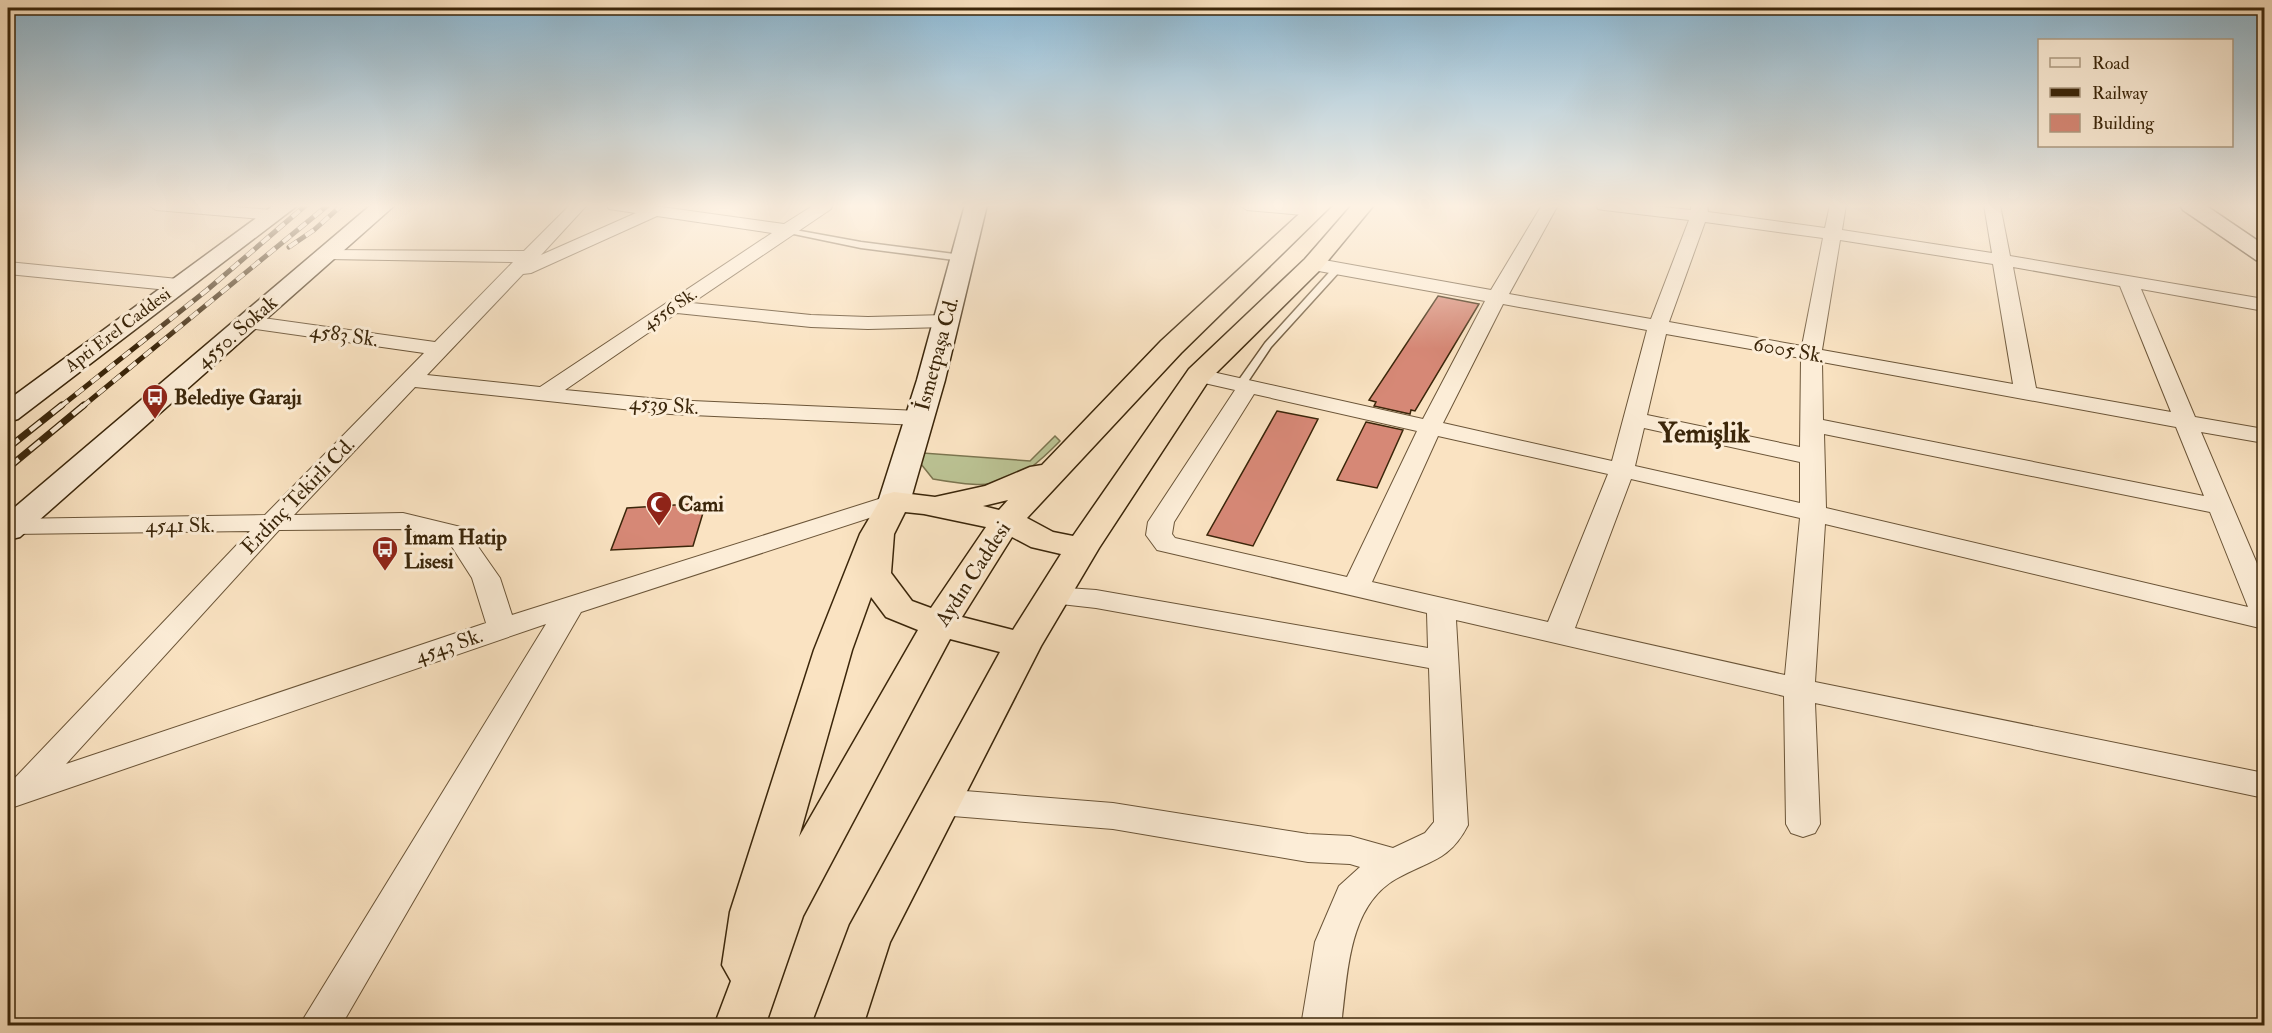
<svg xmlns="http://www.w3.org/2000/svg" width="2272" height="1033" font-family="'IM FELL Double Pica',serif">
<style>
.green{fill:#bcc495;stroke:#7c7550;stroke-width:1.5}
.building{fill:#d68876;stroke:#3b260a;stroke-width:1.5}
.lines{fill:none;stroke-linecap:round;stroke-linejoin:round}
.lane-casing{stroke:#6b5538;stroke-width:3}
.street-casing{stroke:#6b5538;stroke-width:2}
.secondary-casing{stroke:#3b260a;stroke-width:3}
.highway-casing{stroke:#3b260a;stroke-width:3}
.lane{fill:#fcedd7;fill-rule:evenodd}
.street{fill:#fcedd7;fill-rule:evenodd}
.secondary{fill:#fcedd7;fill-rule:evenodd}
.highway{fill:#fae3c2;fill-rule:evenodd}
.rail-far1-casing{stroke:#3b260a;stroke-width:5}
.rail-casing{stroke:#3b260a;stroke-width:7}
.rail-far1{stroke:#fcedd7;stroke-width:4;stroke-dasharray:10;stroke-linecap:butt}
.rail{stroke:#fcedd7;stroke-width:4.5;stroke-dasharray:14;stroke-linecap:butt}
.labels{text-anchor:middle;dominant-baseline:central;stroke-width:6;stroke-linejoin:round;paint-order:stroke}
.far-street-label{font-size:18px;fill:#3b260a;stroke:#fcedd7}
.street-label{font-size:21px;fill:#3b260a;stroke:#fcedd7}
.poi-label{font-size:21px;font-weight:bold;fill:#3b260a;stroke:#fcedd7;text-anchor:start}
.district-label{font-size:27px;font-weight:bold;fill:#3b260a;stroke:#fcedd7}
</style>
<rect width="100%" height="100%" fill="#fae3c2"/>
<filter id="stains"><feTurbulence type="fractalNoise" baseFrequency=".00333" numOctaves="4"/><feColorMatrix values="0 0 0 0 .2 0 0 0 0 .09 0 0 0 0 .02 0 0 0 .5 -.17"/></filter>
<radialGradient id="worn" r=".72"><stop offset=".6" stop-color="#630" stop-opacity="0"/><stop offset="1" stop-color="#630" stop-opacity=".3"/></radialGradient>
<path class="green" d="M 1055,436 L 1060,441 C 1014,488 996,490 933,479 L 921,464 L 923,453 L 1030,461 Z"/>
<path class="building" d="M 1438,296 L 1479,304 L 1415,411 L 1411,410 L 1410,414 L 1374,406 L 1376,402 L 1369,400 Z
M 1277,411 L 1318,419 L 1253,546 L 1207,535 Z
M 1366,422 L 1403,430 L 1377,488 L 1337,480 Z
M 706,503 L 693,546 L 611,550 L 627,508 Z"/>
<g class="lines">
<g class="lane-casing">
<path id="lane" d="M 784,228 L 861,242 L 962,255 L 966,258 L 962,261 L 861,248 L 784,232 Z
M 1338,265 L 1342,268 L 1341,270 L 1271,347 L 1245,386 L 1237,386 L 1236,384 L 1265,343 L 1335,266 Z"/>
</g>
<g class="street-casing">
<path id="street" d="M 148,205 L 210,205 L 272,210 L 278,211 L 281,215 L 278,219 L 272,220 L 156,210 Z
M 570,205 L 587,205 L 541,255 L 636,213 L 609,209 L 607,205 L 647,205 L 784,224 L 814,205 L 833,205 L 831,209 L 692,303 L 811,315 L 868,317 L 946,315 L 953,317 L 956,321 L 953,325 L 946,327 L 868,329 L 811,327 L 677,313 L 565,390 L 670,400 L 919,411 L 927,413 L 930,418 L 927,423 L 919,425 L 670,414 L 415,387 L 294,515 L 403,513 L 465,528 L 500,578 L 512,615 L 885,497 L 894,494 L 903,497 L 907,502 L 903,507 L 581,612 L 341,1026 L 299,1026 L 546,624 L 8,809 L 8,783 L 11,782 L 250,531 L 12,534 L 8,533 L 8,519 L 265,515 L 424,353 L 248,328 L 241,326 L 238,322 L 241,318 L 248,316 L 435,342 L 513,262 L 327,259 L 321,258 L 318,254 L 321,250 L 524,251 ZM 657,216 L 772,233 L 540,387 L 427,375 L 523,274 L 531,273 ZM 403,529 L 447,539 L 472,578 L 486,623 L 66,764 L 279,530 Z
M 1239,205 L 1299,205 L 1320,207 L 1322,211 L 1320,215 L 1314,216 L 1247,210 Z
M 1542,205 L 1558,205 L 1509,294 L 1651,319 L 1689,220 L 1604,210 L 1598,209 L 1596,205 L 1644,205 L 1691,210 L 1691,205 L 1707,205 L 1708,212 L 1825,228 L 1830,205 L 1846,205 L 1842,230 L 1992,253 L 1984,205 L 2000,205 L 2010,256 L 2264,299 L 2264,311 L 2141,289 L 2195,417 L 2264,429 L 2264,443 L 2201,432 L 2264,580 L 2264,629 L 1825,524 L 1815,682 L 2264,773 L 2264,798 L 1815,703 L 1820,824 L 1815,833 L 1803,837 L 1791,833 L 1786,824 L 1784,696 L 1456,620 L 1468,825 C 1449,862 1429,860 1396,879 C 1347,907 1348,976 1341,1026 L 1301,1026 L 1315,942 L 1339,886 L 1360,867 L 1350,864 L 1308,862 L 1113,829 L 940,815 L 928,811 L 923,802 L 928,793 L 940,789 L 1113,803 L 1308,834 L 1350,836 L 1393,848 L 1425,833 L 1434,822 L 1429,668 L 1096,608 L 1043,602 L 1039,596 L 1043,590 L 1053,587 L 1096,590 L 1428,648 L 1427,613 L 1157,550 L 1146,535 L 1148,522 L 1235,390 L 1191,380 L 1188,375 L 1191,370 L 1199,369 L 1423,419 L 1485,301 L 1313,270 L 1306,268 L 1304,264 L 1306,260 L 1313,258 L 1491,290 ZM 1705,222 L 1823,238 L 1802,346 L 1669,322 ZM 1840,240 L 1993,264 L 2013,384 L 1822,350 ZM 2013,267 L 2120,286 L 2171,412 L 2036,388 ZM 1503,304 L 1647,330 L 1612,461 L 1443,423 ZM 1666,334 L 1801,358 L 1800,447 L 1647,415 ZM 1822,362 L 2176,427 L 2204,496 L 1823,420 ZM 1254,394 L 1417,431 L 1347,577 L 1175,538 L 1172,534 L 1174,522 ZM 1644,428 L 1800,462 L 1800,503 L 1635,466 ZM 1824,434 L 2210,512 L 2248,607 L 1826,508 ZM 1438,436 L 1608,474 L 1548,622 L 1372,582 ZM 1631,479 L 1800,518 L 1785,675 L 1575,628 Z
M 8,262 L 178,279 L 185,281 L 188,285 L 185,289 L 178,291 L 8,274 Z"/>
</g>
<g class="secondary-casing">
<path id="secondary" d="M 274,205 L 298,205 L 18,419 L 8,422 L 8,400 Z
M 371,205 L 395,205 L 20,537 L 8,540 L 8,513 Z
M 965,205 L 987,205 L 945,380 L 910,502 L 905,509 L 894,512 L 883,509 L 878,502 L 917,380 Z
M 2180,205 L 2205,205 L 2264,245 L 2264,262 L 2256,260 L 2183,210 Z"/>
</g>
<g class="highway-casing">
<path id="highway" d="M 1309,205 L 1332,205 L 1181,353 L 1027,518 L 1053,532 L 1073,536 L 1189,369 L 1305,259 L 1352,205 L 1374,205 L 1321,269 L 1209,380 L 1099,548 L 1041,646 L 890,942 L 863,1026 L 812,1026 L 850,925 L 1000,652 L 950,639 L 803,916 L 765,1026 L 714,1026 L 731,981 L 722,965 L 730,912 L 814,650 L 860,534 L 883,495 L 894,492 L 935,497 L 985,486 L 1030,467 L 1042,465 L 1161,341 ZM 1008,500 L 999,510 L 983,506 ZM 905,512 L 924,514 L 986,527 L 931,608 L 912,601 L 891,573 L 894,534 ZM 1012,537 L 1031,547 L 1061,554 L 1013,630 L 962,617 ZM 871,597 L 886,617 L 918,630 L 799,837 L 852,650 Z"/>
</g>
<use href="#lane" class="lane"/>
<use href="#street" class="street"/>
<use href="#secondary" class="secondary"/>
<use href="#highway" class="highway"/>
<g class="rail-far1-casing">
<path id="rail-far1" d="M 289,247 L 314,230 L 342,205
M 60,407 L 207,290 L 306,205
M 82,407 L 328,205"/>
</g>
<g class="rail-casing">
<path id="rail" d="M 8,448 L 62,405
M 8,468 L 84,405"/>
</g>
<use href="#rail-far1" class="rail-far1"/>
<use href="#rail" class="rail"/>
</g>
<linearGradient id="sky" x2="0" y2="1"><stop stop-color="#8bb8d4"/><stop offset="0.59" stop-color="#fdf2e4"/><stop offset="1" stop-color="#fdf2e4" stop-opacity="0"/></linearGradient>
<rect width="2272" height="349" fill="url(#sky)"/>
<defs>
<g id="bus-pin" transform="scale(1.35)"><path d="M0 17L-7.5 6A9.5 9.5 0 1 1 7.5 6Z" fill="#8f2418" stroke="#fcedd7"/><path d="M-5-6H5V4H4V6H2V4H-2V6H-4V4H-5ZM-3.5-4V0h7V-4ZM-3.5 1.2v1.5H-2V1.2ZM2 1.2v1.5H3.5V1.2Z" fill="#fff"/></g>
<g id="mosque-pin" transform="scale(1.35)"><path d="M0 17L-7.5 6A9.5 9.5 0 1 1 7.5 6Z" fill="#8f2418" stroke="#fcedd7"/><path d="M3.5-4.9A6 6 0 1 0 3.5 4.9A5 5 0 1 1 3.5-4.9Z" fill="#fff"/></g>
</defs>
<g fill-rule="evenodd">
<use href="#bus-pin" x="155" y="397"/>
<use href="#mosque-pin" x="659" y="504"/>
<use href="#bus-pin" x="385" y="549"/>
</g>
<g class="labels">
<g class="far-street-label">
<text transform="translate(670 309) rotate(-34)">4556 Sk.</text>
<text transform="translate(118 330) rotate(-37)">Apti Erel Caddesi</text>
</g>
<g class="street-label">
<text transform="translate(237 332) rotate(-41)">4550. Sokak</text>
<text transform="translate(344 335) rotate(8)">4583 Sk.</text>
<text transform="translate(1789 350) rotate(10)">6005 Sk.</text>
<text transform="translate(937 354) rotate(-75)">İsmetpaşa Cd.</text>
<text transform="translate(664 405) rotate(4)">4539 Sk.</text>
<text transform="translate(298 496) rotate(-46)">Erdinç Tekirli Cd.</text>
<text x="180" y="525">4541 Sk.</text>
<text transform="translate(973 574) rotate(-57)">Aydın Caddesi</text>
<text transform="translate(449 646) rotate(-19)">4543 Sk.</text>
</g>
<g class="poi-label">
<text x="174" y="397">Belediye Garajı</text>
<text x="678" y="504">Cami</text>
<text x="404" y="537">İmam Hatip<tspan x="404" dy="24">Lisesi</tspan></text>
</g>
<g class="district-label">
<text x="1704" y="433">Yemişlik</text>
</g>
</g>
<rect width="2272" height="1033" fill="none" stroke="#fae3c2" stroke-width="30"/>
<rect x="9" y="9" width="2254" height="1015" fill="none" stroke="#3b260a" stroke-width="3"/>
<rect x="15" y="15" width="2242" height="1003" fill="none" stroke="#3b260a" stroke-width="1.5"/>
<rect x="2038" y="39" width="195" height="108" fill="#fcedd7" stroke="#af9d85" stroke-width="1.5"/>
<rect x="2050" y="58" width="30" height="9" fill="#fcedd7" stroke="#af9d85" stroke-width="1.5"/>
<text x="2092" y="69" font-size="18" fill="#3b260a">Road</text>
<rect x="2050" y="88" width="30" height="9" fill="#3b260a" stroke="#af9d85" stroke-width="1.5"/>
<text x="2092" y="99" font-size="18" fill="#3b260a">Railway</text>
<rect x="2050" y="114" width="30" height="18" fill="#d68876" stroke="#af9d85" stroke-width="1.5"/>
<text x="2092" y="129" font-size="18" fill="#3b260a">Building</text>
<rect width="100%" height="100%" filter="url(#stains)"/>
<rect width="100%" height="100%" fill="url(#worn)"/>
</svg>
